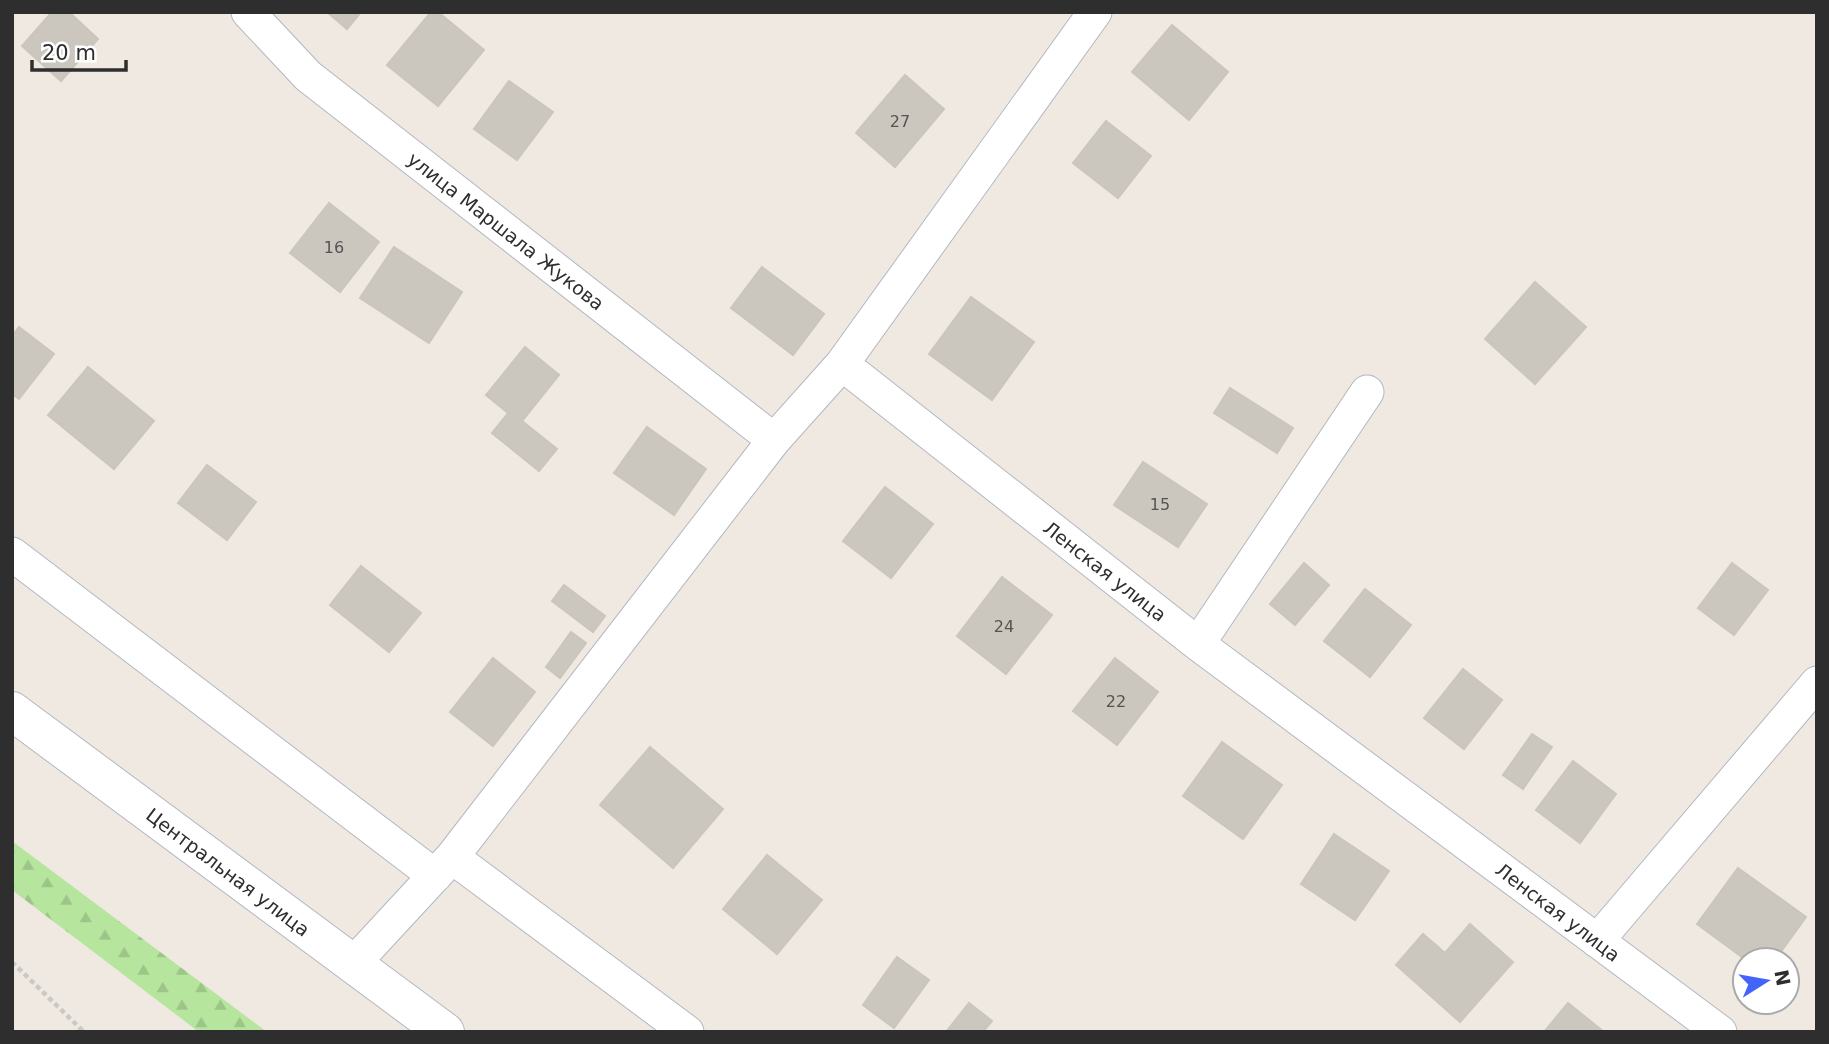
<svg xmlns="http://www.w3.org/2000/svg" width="1829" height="1044" font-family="'DejaVu Sans',sans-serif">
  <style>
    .forest { fill: url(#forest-firs) }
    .building { fill: #cbc7bf; stroke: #cbc5ba; stroke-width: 2 }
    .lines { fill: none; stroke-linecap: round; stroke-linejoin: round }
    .street-casing { stroke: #b4b7c1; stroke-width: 35 }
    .secondary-casing { stroke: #b4b7c1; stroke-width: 40 }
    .path { stroke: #c9c9c9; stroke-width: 4.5; stroke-dasharray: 5 3.5; stroke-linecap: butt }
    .street { stroke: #fff; stroke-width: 33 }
    .secondary { stroke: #fff; stroke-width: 38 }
    .labels { text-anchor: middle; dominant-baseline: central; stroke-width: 5; stroke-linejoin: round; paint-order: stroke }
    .number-label { font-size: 16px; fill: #555452 }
    .street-label { font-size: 19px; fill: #2e2e2e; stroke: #fff }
  </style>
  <defs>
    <pattern id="forest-firs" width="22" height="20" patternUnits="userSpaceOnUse" patternTransform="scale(1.75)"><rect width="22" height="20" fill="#b6e59e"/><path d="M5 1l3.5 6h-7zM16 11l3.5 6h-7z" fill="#9dc588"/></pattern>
  </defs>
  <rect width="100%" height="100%" fill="#efe9e1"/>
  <path class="forest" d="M12 841 267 1032H199L12 890Z"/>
  <path class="building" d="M52 12H69L98 39 61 81 22 46Z
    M327 12H361L347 29Z
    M431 12H438L484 50 438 106 387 65Z
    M1172 25 1228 72 1189 120 1132 72Z
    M905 75 944 109 895 167 856 133Z
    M509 81 553 112 517 160 474 129Z
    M1106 121 1151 156 1118 198 1073 163Z
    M329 203 379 242 340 292 290 253Z
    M394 247 462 292 429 343 360 298Z
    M762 267 824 314 793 355 731 308Z
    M1535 282 1586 327 1535 384 1485 339Z
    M971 297 1034 342 992 400 929 354Z
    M19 327 54 354 19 399 12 394V336Z
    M525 347 559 375 522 421 557 449 539 471 492 433 508 413 486 395Z
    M88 367 154 421 114 469 48 415Z
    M1230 388 1293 428 1277 453 1214 413Z
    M647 427 706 469 674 515 614 473Z
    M1143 462 1207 504 1178 547 1114 505Z
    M207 465 256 502 227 540 178 503Z
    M885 487 933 524 891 578 843 541Z
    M1304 563 1329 585 1295 625 1270 604Z
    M1732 563 1768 590 1734 635 1698 608Z
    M361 566 421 613 389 652 330 605Z
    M1002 577 1052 615 1006 674 957 636Z
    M564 585 605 616 593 632 552 601Z
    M1365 589 1411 625 1370 677 1324 641Z
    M571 632 586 643 560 678 546 667Z
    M493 658 535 692 493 746 450 712Z
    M1115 658 1158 692 1117 745 1073 711Z
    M1463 669 1502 700 1464 749 1424 718Z
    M1532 734 1552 747 1523 789 1503 775Z
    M1222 742 1282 785 1243 839 1183 796Z
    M650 747 723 809 673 868 600 805Z
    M1573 761 1616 794 1580 843 1536 810Z
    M1334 834 1389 871 1355 920 1301 884Z
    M767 855 822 900 777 954 723 909Z
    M1738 868 1806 917 1775 960H1746L1697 924Z
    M1470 924 1513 962 1460 1022 1396 965 1423 934 1445 953Z
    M897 957 929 980 894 1028 863 1005Z
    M969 1003 992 1021 983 1032H946Z
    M1568 1003 1604 1032H1544Z"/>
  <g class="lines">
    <g class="street-casing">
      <path id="street" d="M248 12 308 76 774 440
        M842 364 1198 644 1720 1032
        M12 554 435 876
        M1198 644 1367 392
        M452 857 687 1032
        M1597 941 1817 683
        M353 964 452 857 774 440 842 364 1095 12"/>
    </g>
    <g class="secondary-casing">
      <path id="secondary" d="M12 711 445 1032"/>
    </g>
    <path class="path" d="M12 962 84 1032"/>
    <use href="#street" class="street"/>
    <use href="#secondary" class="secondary"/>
  </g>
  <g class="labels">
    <g class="number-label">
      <text x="900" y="121">27</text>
      <text x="334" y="247">16</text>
      <text x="1160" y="504">15</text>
      <text x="1004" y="626">24</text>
      <text x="1116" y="701">22</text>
    </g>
    <g class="street-label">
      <text transform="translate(506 231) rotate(38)">улица Маршала Жукова</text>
      <text transform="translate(1105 571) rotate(38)">Ленская улица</text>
      <text transform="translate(228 872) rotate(37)">Центральная улица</text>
      <text transform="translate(1558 912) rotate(37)">Ленская улица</text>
    </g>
  </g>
  <rect width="1829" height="1044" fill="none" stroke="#2e2e2e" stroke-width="28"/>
  <g transform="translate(1766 981) rotate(79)"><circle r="33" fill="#ffffff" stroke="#ababab" stroke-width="2"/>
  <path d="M0-5L12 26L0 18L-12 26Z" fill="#4264fb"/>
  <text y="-10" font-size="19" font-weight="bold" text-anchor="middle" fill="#2e2e2e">N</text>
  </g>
  <path d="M32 60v10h94v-10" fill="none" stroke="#2e2e2e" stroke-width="3.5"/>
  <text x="42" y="60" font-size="21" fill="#2e2e2e" stroke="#ffffff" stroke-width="5" paint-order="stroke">20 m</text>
</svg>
